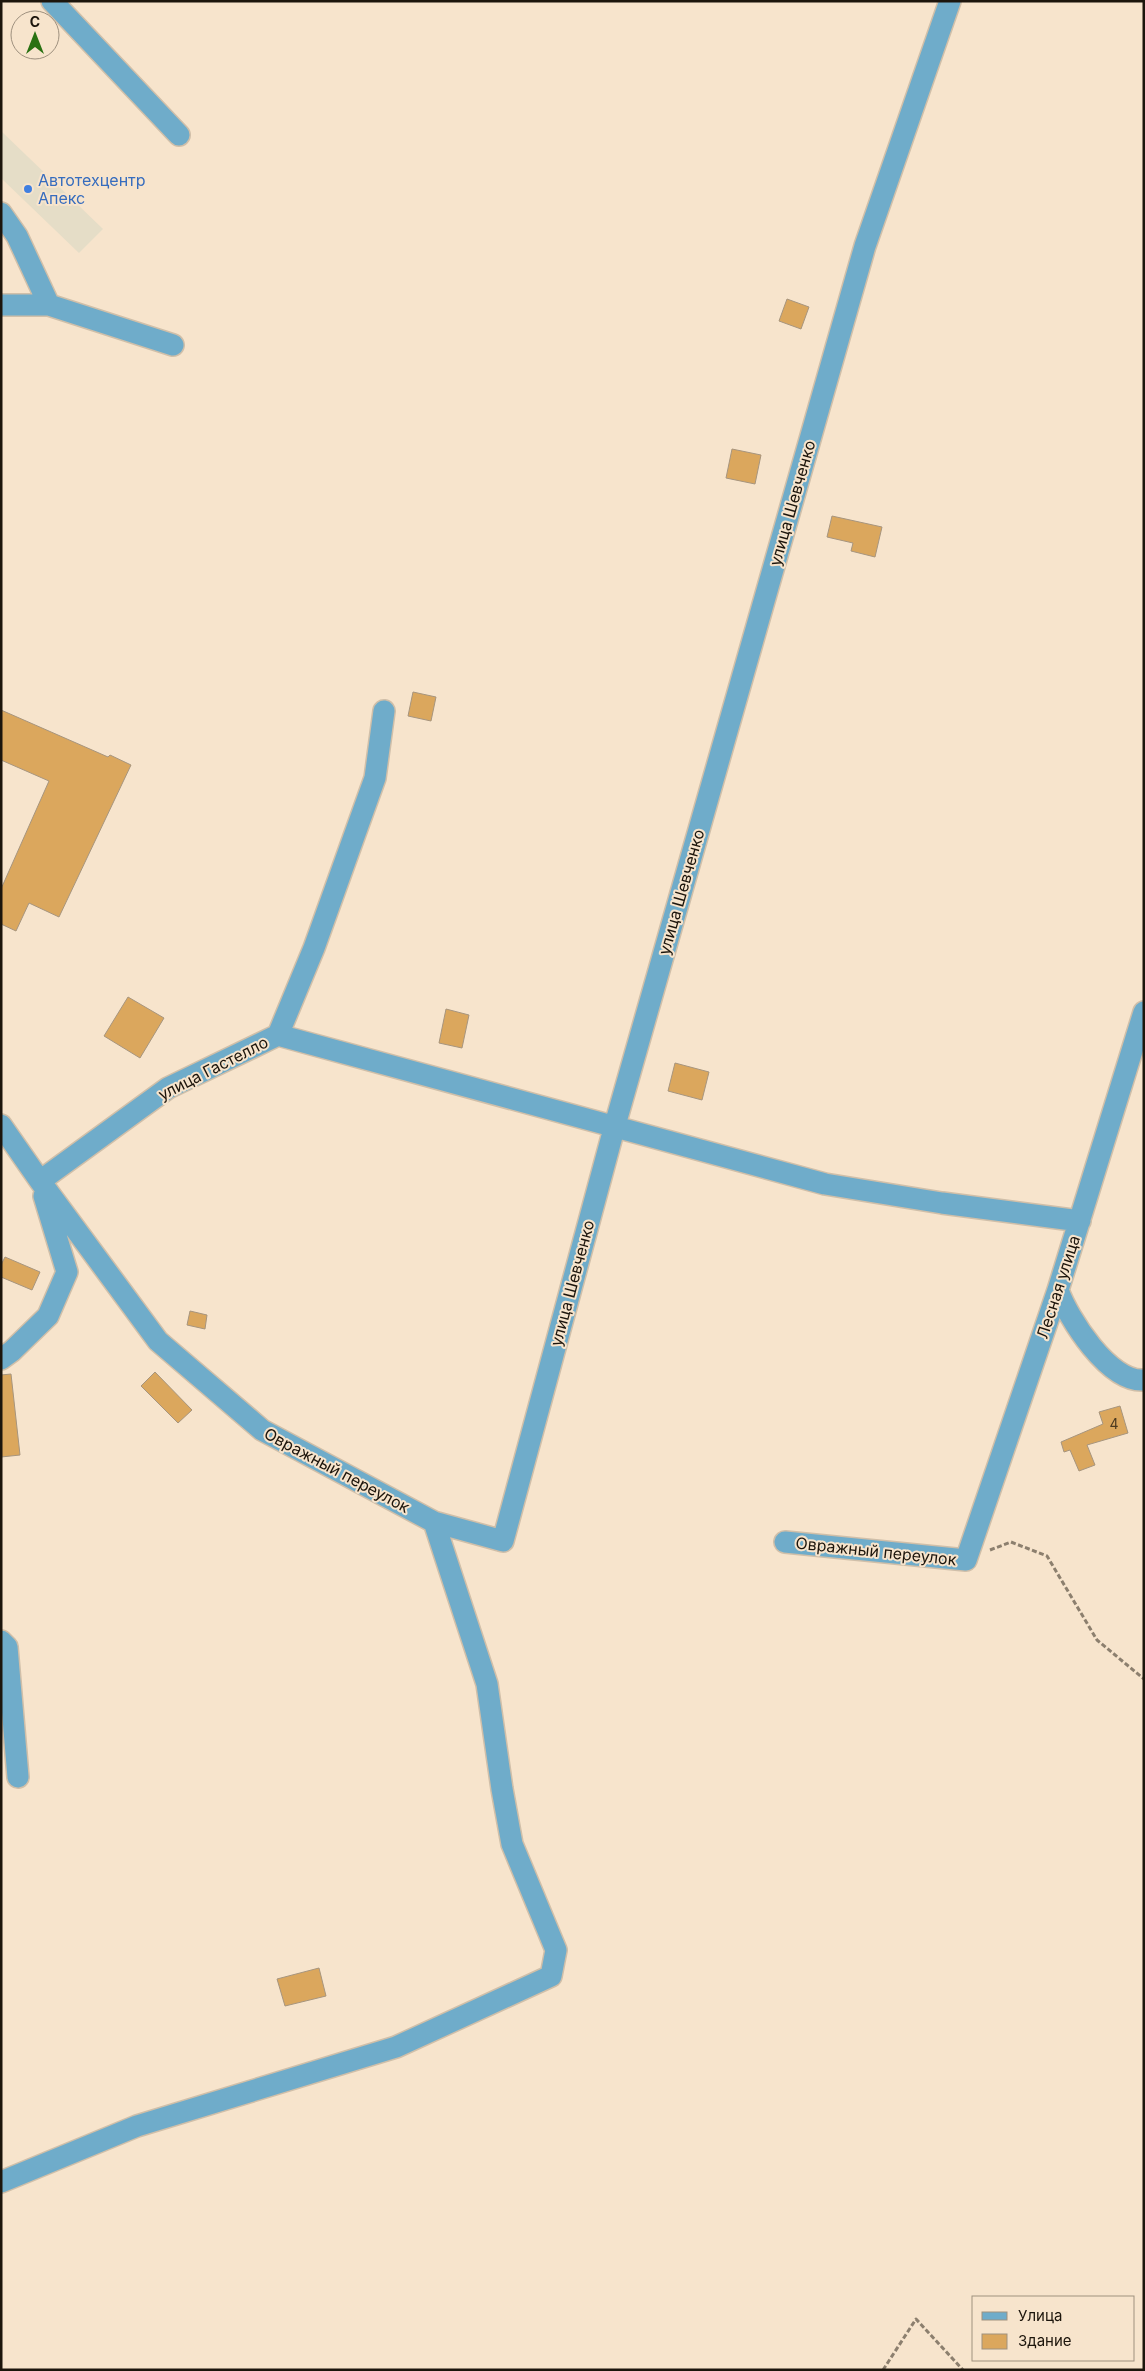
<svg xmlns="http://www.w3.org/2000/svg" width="1145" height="2371" font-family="Inter,sans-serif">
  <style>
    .industrial { fill: #e5ddc7 }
    .building { fill: #dba75d; stroke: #a7957e }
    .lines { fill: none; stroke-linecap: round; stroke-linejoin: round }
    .minor-casing { stroke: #d0bfa9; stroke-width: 24 }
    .path { stroke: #8c7f6e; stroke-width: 3; stroke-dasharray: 5 2.5; stroke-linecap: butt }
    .minor { stroke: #6facca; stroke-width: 21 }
    .shop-dot { fill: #3f7fe0; stroke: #f7e4cc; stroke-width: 2 }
    .labels { text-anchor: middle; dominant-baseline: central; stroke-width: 4; stroke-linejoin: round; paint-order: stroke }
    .number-label { font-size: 14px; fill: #4c3a20 }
    .shop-label { font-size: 16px; fill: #366cbe; stroke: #f7e4cc; text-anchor: start }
    .street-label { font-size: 16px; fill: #1c150c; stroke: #f7e4cc }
  </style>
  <rect width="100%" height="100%" fill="#f7e4cc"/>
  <path class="industrial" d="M1 131 103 229 79 253 1 178Z"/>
  <path class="building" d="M787 299 809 307 801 329 779 321Z
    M732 449 761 455 755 484 726 478Z
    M832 516 882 527 875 557 851 551 853 543 827 537Z
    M413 692 436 697 431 721 408 716Z
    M1 710 108 757 110 755 131 765 59 917 29 903 16 931 1 924V889L49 781 1 760Z
    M128 997 164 1018 140 1058 104 1036Z
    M446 1009 469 1015 462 1048 439 1043Z
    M675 1063 709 1072 702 1100 668 1091Z
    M5 1257 40 1272 32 1290 1 1277V1265Z
    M190 1311 207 1315 205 1329 187 1325Z
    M155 1372 192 1410 178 1423 141 1386Z
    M11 1374 20 1455 1 1457V1375Z
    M1120 1406 1128 1433 1087 1445 1095 1465 1079 1471 1070 1450 1064 1452 1061 1442 1103 1424 1099 1412Z
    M319 1968 326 1996 285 2006 277 1979Z"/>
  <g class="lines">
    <g class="minor-casing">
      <path id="minor" d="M52 1 179 135
        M1 213 17 236 49 305
        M1 305H49L173 345
        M278 1035 825 1184 942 1203 1080 1221
        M1 1125 40 1181 158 1341 262 1430 434 1522 503 1541 615 1125 865 246 950 1
        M40 1181 168 1088 278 1035 314 948 375 778 384 711
        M1058 1290C1068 1318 1109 1383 1144 1380
        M1 1359 12 1351 48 1316 67 1272 44 1196
        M785 1542 966 1560 1058 1290 1144 1012
        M1 1641 7 1647 18 1777
        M1 2182 137 2126 396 2047 551 1976 556 1950 512 1844 502 1789 487 1684 434 1522"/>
    </g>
    <path class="path" d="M990 1550 1011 1542 1047 1556 1097 1640 1144 1679
      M883 2370 916 2319 963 2370"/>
    <use href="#minor" class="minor"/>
  </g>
  <circle class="shop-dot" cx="28" cy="189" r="5"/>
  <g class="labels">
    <g class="number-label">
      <text x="1114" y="1423">4</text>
    </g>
    <g class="shop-label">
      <text x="38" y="180">Автотехцентр<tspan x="38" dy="18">Апекс</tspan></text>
    </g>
    <g class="street-label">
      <text transform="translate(792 503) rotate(-74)">улица Шевченко</text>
      <text transform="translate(681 892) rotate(-74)">улица Шевченко</text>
      <text transform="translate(213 1068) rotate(-27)">улица Гастелло</text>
      <text transform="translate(572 1283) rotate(-75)">улица Шевченко</text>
      <text transform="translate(1058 1287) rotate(-72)">Лесная улица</text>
      <text transform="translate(337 1470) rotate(28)">Овражный переулок</text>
      <text transform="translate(876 1551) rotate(6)">Овражный переулок</text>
    </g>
  </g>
  <rect width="1145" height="2371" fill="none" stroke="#1c150c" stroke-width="5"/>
  <rect x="972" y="2296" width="162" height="65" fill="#f7e4cc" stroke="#9f917f"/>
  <rect x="982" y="2312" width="25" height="8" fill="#6facca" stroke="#9f917f"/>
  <text x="1018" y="2321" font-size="15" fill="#1c150c">Улица</text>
  <rect x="982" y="2334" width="25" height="15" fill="#dba75d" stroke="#9f917f"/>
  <text x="1018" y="2346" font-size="15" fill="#1c150c">Здание</text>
  <g transform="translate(35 35)"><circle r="24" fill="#f7e4cc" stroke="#9f917f"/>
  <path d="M0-4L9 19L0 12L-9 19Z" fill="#297112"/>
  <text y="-8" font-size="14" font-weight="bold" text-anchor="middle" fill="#1c150c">С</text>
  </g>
</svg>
